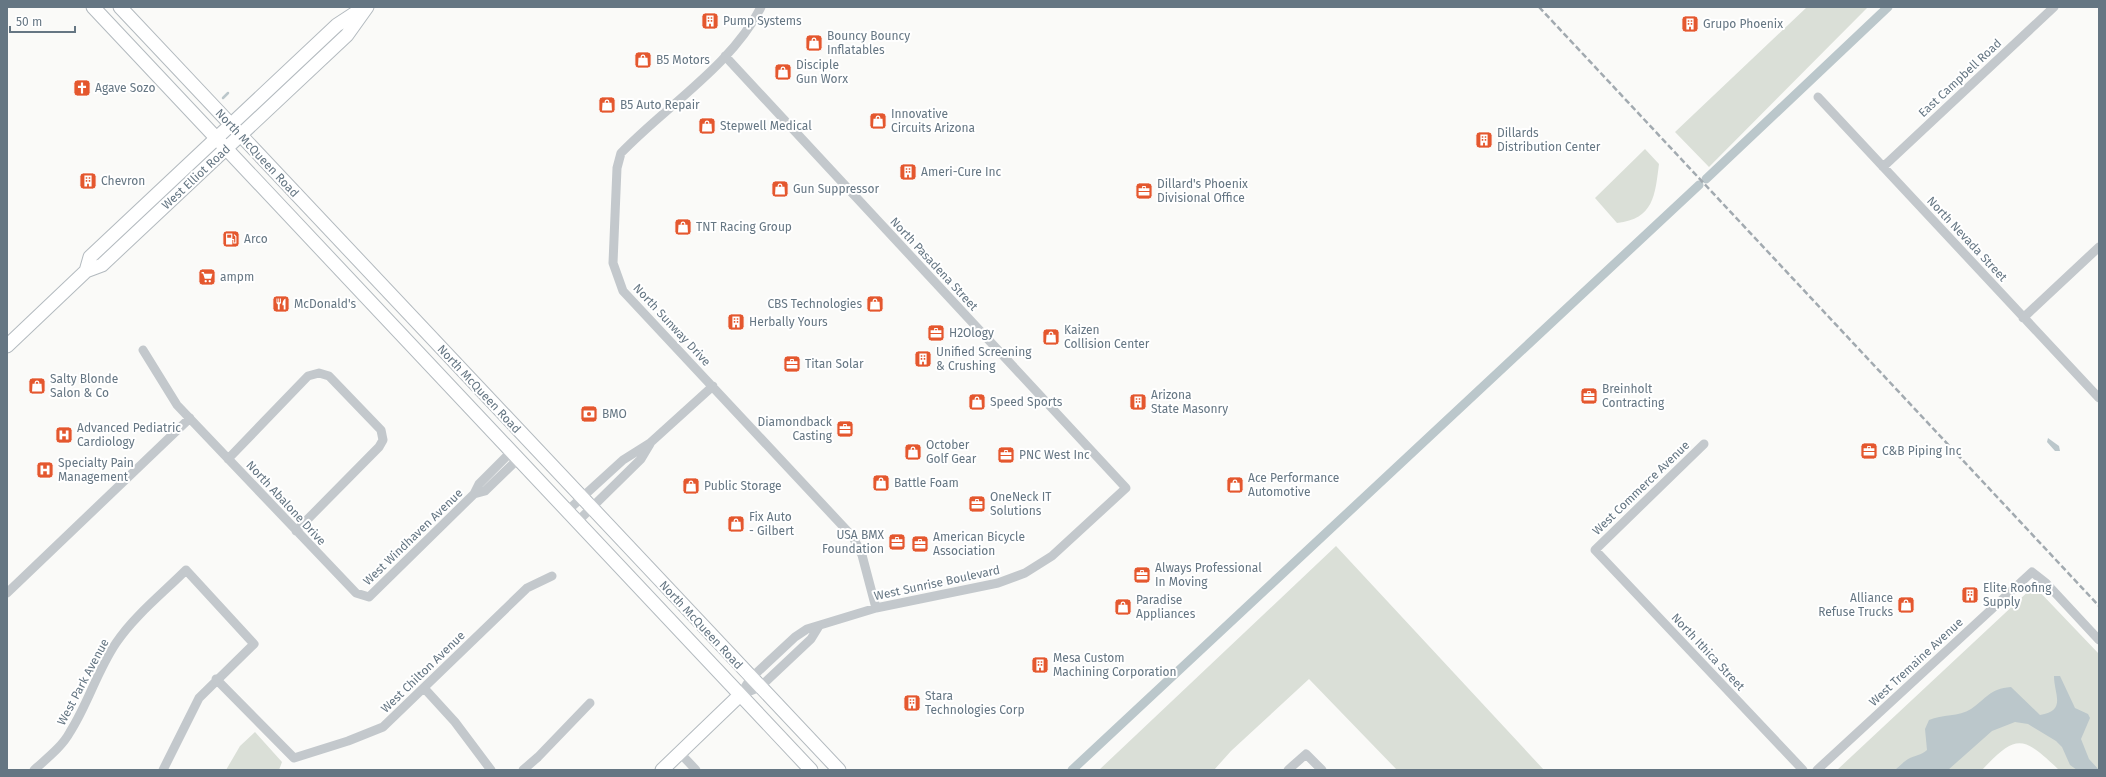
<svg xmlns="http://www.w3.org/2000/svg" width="2106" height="777" font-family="'Fira Sans',sans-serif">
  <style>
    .green { fill: #dadfd7 }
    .water { fill: #bbc7cb }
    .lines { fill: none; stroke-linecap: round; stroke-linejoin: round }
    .stream { stroke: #bbc7cb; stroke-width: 2.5 }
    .canal { stroke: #bbc7cb; stroke-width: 9 }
    .secondary-casing { stroke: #b3babf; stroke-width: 15 }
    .street { stroke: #c3c8cc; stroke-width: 9 }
    .secondary { stroke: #fff; stroke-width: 13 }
    .rail { stroke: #a2aab0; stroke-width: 2.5; stroke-dasharray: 6 3; stroke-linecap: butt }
    .labels { text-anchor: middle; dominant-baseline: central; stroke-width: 4; stroke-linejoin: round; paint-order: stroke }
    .poi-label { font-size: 12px; fill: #657683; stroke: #fff; text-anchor: start }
    .street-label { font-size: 12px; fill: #657683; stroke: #fff }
  </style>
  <rect width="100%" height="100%" fill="#fafaf8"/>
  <path class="green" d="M1807 7H1868L1709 167 1675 132Z
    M1645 149 1659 164C1655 195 1654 219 1617 223L1595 198Z
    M1336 546 1544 770H1397L1309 679 1231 751 1214 770H1099Z
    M2034 586 2099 654V770H2059C2023 736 2017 733 1982 770H1837Z
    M255 732 282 762 279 770H226L240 746Z"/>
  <path class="water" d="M2048 438 2059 446 2060 451H2055L2047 442Z
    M2054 676H2060L2075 708 2088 714 2090 718 2081 739 2089 759 2099 770H2077L2070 765 2062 747 2056 741 2028 724 2015 722 1992 731 1948 770H1895C1900 766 1904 761 1910 758 1917 755 1921 755 1927 750L1925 729 1929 720C1942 714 1959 717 1971 709 1987 698 1989 689 2011 687L2040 715C2067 711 2054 694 2054 676Z"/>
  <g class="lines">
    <path class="stream" d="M223 98 228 93"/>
    <path class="canal" d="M1706 179 1888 7
      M1072 770 1699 185"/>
    <g class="secondary-casing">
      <path id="secondary" d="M93 7 811 770
        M120 7 839 770
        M86 271 90 257 337 25 363 8
        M7 346 86 271 102 265 347 35 367 7
        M662 770 740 695"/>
    </g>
    <path class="street" d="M761 7C733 64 665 107 621 153L617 168 613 263 623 291 853 537 862 555 876 608
      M725 56 1126 488 1052 556 1025 573 998 583 876 608 807 629 795 637 751 678 740 695
      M1818 97 2099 398
      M1883 167 2054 7
      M2023 318 2099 247
      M143 350 177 405 356 593 369 597 474 494 479 484 511 452
      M1704 444 1595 550 1803 770
      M228 459 308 376 319 373 329 376 381 430 383 440 379 447 296 531
      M474 494 485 491 518 459
      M567 511 623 460 650 443 713 386
      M577 522 641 459 650 444
      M7 593 190 418
      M216 679 294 758 348 741 383 727 527 588 552 576
      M424 688 455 722 491 770
      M740 695 760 687 811 639 819 626
      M680 753 696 770
      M34 770C46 759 62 747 70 732 88 704 97 671 116 643 134 616 163 593 186 570L254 644 199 698 163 770
      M523 770 538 757 590 703
      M1288 770 1306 754 1322 770
      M1817 770 2032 572 2046 583 2099 640"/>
    <use href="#secondary" class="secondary"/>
    <path class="rail" d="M1539 7 2099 606"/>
  </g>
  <defs>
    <g id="building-square" transform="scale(0.9)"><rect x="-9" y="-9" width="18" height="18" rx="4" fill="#e4572e" stroke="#fff"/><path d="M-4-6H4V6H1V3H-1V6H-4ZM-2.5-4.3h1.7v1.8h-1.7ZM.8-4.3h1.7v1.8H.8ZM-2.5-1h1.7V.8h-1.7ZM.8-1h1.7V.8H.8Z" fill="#fff"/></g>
    <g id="shop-square" transform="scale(0.9)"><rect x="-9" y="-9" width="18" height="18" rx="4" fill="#e4572e" stroke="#fff"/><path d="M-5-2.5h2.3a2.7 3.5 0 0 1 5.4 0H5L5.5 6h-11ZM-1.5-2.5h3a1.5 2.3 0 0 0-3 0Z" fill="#fff"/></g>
    <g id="church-square" transform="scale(0.9)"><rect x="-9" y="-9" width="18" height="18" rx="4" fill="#e4572e" stroke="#fff"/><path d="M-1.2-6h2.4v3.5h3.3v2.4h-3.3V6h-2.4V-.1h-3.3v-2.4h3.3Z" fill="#fff"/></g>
    <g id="office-square" transform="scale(0.9)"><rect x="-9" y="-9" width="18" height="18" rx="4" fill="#e4572e" stroke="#fff"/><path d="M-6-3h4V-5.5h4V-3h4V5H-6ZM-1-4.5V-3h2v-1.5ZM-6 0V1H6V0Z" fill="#fff"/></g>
    <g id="fuel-square" transform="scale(0.9)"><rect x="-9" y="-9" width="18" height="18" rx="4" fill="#e4572e" stroke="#fff"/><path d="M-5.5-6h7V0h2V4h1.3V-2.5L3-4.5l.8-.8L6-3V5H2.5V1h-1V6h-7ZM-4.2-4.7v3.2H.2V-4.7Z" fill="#fff"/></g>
    <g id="supermarket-square" transform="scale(0.9)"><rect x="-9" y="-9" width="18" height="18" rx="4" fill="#e4572e" stroke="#fff"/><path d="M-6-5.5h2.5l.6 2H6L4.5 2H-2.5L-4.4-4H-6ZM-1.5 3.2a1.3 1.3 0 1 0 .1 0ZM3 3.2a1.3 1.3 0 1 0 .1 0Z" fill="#fff"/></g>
    <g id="restaurant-square" transform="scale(0.9)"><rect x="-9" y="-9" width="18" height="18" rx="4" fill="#e4572e" stroke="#fff"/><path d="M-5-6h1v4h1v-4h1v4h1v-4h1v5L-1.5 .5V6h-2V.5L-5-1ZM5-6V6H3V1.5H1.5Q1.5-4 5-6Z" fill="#fff"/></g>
    <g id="bank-square" transform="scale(0.9)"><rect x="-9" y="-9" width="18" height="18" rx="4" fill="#e4572e" stroke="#fff"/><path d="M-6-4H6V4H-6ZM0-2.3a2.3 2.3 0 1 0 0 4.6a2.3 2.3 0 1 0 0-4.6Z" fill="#fff"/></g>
    <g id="hospital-square" transform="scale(0.9)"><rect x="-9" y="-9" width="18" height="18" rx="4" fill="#e4572e" stroke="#fff"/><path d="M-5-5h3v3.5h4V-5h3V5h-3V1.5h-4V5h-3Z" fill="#fff"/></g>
  </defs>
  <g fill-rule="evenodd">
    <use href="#building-square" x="710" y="21"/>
    <use href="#building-square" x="1690" y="24"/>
    <use href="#shop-square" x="814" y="43"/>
    <use href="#shop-square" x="643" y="60"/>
    <use href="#shop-square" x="783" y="72"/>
    <use href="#church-square" x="82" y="88"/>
    <use href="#shop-square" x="607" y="105"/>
    <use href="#shop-square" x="878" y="121"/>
    <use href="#shop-square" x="707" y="126"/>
    <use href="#building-square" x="1484" y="140"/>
    <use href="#building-square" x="908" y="172"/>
    <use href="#building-square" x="88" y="181"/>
    <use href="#shop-square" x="780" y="189"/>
    <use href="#office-square" x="1144" y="191"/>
    <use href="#shop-square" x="683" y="227"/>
    <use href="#fuel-square" x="231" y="239"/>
    <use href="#supermarket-square" x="207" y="277"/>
    <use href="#restaurant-square" x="281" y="304"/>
    <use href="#shop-square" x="875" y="304"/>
    <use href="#building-square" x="736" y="322"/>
    <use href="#office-square" x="936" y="333"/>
    <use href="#shop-square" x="1051" y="337"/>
    <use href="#building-square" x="923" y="359"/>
    <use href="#office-square" x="792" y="364"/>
    <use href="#shop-square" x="37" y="386"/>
    <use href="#office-square" x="1589" y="396"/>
    <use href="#shop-square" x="977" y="402"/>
    <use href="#building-square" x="1138" y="402"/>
    <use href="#bank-square" x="589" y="414"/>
    <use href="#office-square" x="845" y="429"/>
    <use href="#hospital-square" x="64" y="435"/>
    <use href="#office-square" x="1869" y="451"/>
    <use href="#shop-square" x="913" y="452"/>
    <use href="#office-square" x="1006" y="455"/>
    <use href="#hospital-square" x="45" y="470"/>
    <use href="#shop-square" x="881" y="483"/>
    <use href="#shop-square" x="1235" y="485"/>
    <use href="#shop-square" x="691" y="486"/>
    <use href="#office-square" x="977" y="504"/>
    <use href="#shop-square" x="736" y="524"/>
    <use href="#office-square" x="897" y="542"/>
    <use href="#office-square" x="920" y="544"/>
    <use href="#office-square" x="1142" y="575"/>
    <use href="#building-square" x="1970" y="595"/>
    <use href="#shop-square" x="1906" y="605"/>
    <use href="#shop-square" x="1123" y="607"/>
    <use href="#building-square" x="1040" y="665"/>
    <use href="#building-square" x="912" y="703"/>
  </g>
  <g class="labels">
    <g class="poi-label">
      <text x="723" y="21">Pump Systems</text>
      <text x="1703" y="24">Grupo Phoenix</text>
      <text x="827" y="36">Bouncy Bouncy<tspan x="827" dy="14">Inflatables</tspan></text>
      <text x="656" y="60">B5 Motors</text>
      <text x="796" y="65">Disciple<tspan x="796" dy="14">Gun Worx</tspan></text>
      <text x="95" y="88">Agave Sozo</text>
      <text x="620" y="105">B5 Auto Repair</text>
      <text x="891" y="114">Innovative<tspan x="891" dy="14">Circuits Arizona</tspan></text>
      <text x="720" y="126">Stepwell Medical</text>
      <text x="1497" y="133">Dillards<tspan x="1497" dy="14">Distribution Center</tspan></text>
      <text x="921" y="172">Ameri-Cure Inc</text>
      <text x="101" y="181">Chevron</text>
      <text x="1157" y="184">Dillard's Phoenix<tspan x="1157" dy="14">Divisional Office</tspan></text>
      <text x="793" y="189">Gun Suppressor</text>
      <text x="696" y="227">TNT Racing Group</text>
      <text x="244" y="239">Arco</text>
      <text x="220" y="277">ampm</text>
      <text x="294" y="304">McDonald's</text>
      <text x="862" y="304" text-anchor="end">CBS Technologies</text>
      <text x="749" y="322">Herbally Yours</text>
      <text x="1064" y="330">Kaizen<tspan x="1064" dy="14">Collision Center</tspan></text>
      <text x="949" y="333">H2Ology</text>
      <text x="936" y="352">Unified Screening<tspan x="936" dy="14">&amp; Crushing</tspan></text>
      <text x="805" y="364">Titan Solar</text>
      <text x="50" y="379">Salty Blonde<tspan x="50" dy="14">Salon &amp; Co</tspan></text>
      <text x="1602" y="389">Breinholt<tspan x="1602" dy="14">Contracting</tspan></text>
      <text x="1151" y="395">Arizona<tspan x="1151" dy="14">State Masonry</tspan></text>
      <text x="990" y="402">Speed Sports</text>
      <text x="602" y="414">BMO</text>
      <text x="832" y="422" text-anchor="end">Diamondback<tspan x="832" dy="14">Casting</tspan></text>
      <text x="77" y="428">Advanced Pediatric<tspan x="77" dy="14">Cardiology</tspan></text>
      <text x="926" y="445">October<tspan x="926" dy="14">Golf Gear</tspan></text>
      <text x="1882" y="451">C&amp;B Piping Inc</text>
      <text x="1019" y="455">PNC West Inc</text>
      <text x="58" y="463">Specialty Pain<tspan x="58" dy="14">Management</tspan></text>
      <text x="1248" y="478">Ace Performance<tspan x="1248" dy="14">Automotive</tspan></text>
      <text x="894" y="483">Battle Foam</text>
      <text x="704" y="486">Public Storage</text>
      <text x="990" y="497">OneNeck IT<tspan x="990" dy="14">Solutions</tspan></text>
      <text x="749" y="517">Fix Auto<tspan x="749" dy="14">- Gilbert</tspan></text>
      <text x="884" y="535" text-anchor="end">USA BMX<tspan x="884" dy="14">Foundation</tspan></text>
      <text x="933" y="537">American Bicycle<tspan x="933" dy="14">Association</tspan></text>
      <text x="1155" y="568">Always Professional<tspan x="1155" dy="14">In Moving</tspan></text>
      <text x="1983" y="588">Elite Roofing<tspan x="1983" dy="14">Supply</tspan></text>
      <text x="1893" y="598" text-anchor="end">Alliance<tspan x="1893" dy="14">Refuse Trucks</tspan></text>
      <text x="1136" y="600">Paradise<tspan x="1136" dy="14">Appliances</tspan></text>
      <text x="1053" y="658">Mesa Custom<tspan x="1053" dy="14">Machining Corporation</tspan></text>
      <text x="925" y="696">Stara<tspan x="925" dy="14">Technologies Corp</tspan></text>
    </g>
    <g class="street-label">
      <text transform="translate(1960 78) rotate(-43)">East Campbell Road</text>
      <text transform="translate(257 153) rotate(47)">North McQueen Road</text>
      <text transform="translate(196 177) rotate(-43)">West Elliot Road</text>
      <text transform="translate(1967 239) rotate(47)">North Nevada Street</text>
      <text transform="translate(934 264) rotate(47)">North Pasadena Street</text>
      <text transform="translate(672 325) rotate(47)">North Sunway Drive</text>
      <text transform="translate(479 389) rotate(47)">North McQueen Road</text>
      <text transform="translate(1641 488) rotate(-44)">West Commerce Avenue</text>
      <text transform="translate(286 503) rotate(47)">North Abalone Drive</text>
      <text transform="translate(413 537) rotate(-44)">West Windhaven Avenue</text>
      <text transform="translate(937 583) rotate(-12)">West Sunrise Boulevard</text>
      <text transform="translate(701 625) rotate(47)">North McQueen Road</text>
      <text transform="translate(1708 652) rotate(47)">North Ithica Street</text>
      <text transform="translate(1916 662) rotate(-43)">West Tremaine Avenue</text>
      <text transform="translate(423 672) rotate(-44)">West Chilton Avenue</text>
      <text transform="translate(83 682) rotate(-62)">West Park Avenue</text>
    </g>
  </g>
  <rect width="2106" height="777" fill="none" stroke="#657683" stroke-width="16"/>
  <path d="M10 26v6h65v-6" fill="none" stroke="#657683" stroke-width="2"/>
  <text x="16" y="26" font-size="12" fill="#657683" stroke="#ffffff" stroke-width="3" paint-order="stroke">50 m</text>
</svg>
